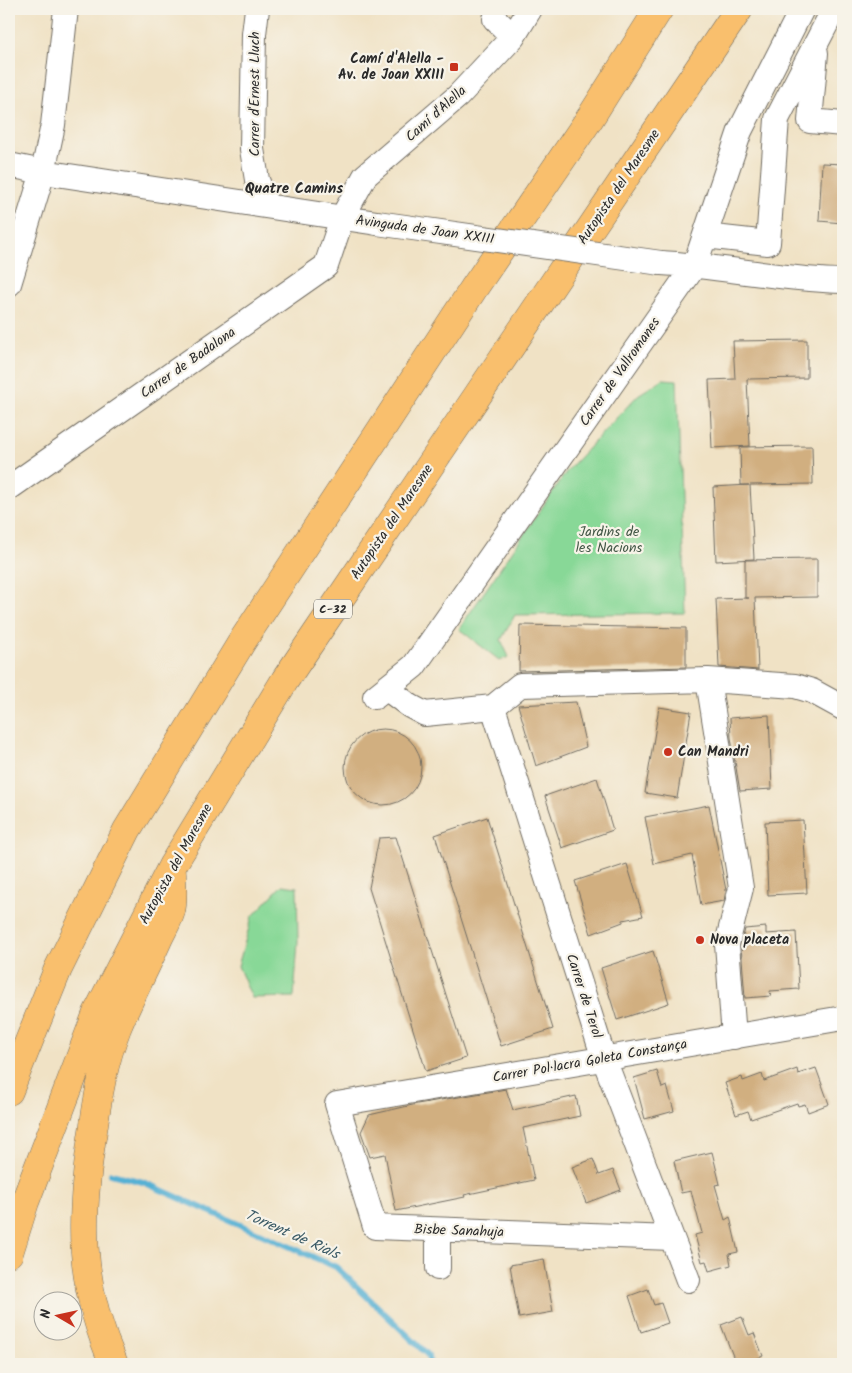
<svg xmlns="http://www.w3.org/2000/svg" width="852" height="1373" font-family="Kalam,sans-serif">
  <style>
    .green { fill: #88d897; stroke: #5a8261 }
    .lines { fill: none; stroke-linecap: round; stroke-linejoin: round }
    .stream { stroke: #57b1d4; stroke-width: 6 }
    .building { fill: #d1af80 }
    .minor-casing { stroke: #706b61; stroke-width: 26 }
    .highway-casing { stroke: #706b61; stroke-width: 29 }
    .minor { stroke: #fff; stroke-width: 24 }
    .highway { stroke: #f9bf6d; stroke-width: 28 }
    .minor-bridge-casing { stroke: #706b61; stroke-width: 26; stroke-linecap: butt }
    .minor-bridge { stroke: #fff; stroke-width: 24 }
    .poi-dot { fill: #c8321e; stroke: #f7f3e8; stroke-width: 2 }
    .labels { text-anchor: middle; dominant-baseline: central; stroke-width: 4.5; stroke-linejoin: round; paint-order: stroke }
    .shield { fill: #f7f3e8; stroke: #686764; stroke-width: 1 }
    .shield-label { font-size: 12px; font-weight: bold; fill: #2b2b2b }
    .poi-label { font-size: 14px; font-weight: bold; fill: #2b2b2b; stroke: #f7f3e8; text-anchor: start }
    .street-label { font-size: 14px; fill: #2b2b2b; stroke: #f7f3e8 }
    .park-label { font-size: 14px; fill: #425646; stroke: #f7f3e8 }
    .neighbourhood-label { font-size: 15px; font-weight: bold; fill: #2b2b2b; stroke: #f7f3e8 }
    .water-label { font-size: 15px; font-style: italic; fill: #3a5a66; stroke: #f7f3e8 }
  </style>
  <rect width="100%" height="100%" fill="#f7f3e8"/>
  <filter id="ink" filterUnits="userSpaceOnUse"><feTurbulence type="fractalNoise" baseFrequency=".02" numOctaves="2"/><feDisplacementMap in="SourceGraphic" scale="10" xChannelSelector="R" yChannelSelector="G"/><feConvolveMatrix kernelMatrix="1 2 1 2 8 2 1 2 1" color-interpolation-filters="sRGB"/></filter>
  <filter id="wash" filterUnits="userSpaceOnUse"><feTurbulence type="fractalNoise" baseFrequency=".0096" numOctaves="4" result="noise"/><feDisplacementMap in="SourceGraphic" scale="20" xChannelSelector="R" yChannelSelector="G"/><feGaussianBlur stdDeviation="1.12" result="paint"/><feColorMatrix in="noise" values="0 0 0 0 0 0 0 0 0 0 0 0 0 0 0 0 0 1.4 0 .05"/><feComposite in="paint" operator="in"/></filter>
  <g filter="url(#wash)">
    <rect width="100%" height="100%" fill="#f0e2c5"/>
    <path class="green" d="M663 379 677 380 685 613 515 615 501 640 509 657 499 660 459 629 567 471 638 395Z
      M282 885 297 887 298 942 294 997 252 998 238 966 252 917Z"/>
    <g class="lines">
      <path class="stream" d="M111 1174 143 1182 336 1267 428 1355 430 1364"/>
    </g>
    <g id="blocks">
      <path class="building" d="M822 163 843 164V223L819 221Z
        M807 340V378L747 379 750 446 712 448 709 380 735 379 733 341Z
        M812 446 813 484 750 485 754 559 716 561 713 487 749 485H741L740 447Z
        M817 559V597L755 598 758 670 719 667 716 599 749 598H745V560Z
        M520 625 686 628V667L519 671Z
        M576 702 586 747 536 766 518 705Z
        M659 707 691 712 677 798 645 793Z
        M769 715 772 789 740 791 731 738 730 718Z
        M345 767a38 38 0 1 1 76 0a38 38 0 1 1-76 0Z
        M597 778 613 830 562 848 545 796Z
        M709 805 726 890 724 901 701 905 692 855 654 864 645 817Z
        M487 817 553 1029 501 1046 435 835Z
        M803 820 807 893 768 895 765 822Z
        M396 837 466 1058 426 1071 369 888 379 838Z
        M627 864 643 916 623 920V922L591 934 575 881Z
        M766 927V934L796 932 799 989 770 991 771 996 745 998 741 945 745 929Z
        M653 951 669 1003 617 1020 601 968Z
        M816 1068 829 1104 808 1112 805 1104 798 1106 797 1103 751 1119 748 1111 736 1115 725 1083 742 1077 743 1081 762 1074 764 1081 797 1069 798 1074Z
        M657 1071 662 1088 667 1086 674 1111 645 1119 634 1078Z
        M506 1089 513 1110 576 1096 580 1116 523 1128 534 1180 464 1195 465 1197 396 1211 385 1154 370 1157 361 1132 369 1115 417 1104Z
        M712 1152 720 1184 715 1185 725 1220 730 1217 738 1252 729 1254 731 1265 709 1271 706 1261 702 1262 695 1235 702 1233 691 1191 681 1193 674 1161Z
        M593 1159 599 1175 613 1170 621 1190 586 1203 572 1167Z
        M544 1259 553 1312 519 1318 510 1265Z
        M648 1289 654 1305 661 1303 668 1323 641 1332 629 1296Z
        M742 1317 749 1335 754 1333 763 1356 744 1364H736L721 1325Z"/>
    </g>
  </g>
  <g filter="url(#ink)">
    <use href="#blocks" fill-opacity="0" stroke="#706b61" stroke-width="1"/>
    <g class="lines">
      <g class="minor-casing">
        <path id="minor" d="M257 9 254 34 252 149 257 180 267 206
          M495 19 513 37
          M816 53 810 121 843 124
          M9 165 43 172 377 223
          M705 236 768 243 777 119 834 9
          M661 263C722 266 782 280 843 281
          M9 284 43 172 53 125 66 9
          M9 488 326 266 342 218 365 176 458 96 513 37 530 9
          M708 680 741 888 727 944 734 1037
          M386 688 410 706 425 714 493 707 520 685 708 680 795 686 812 691 843 708
          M375 697 414 666 695 265 740 131 802 9
          M493 707 604 1059 688 1280
          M672 1238 375 1227 337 1104 843 1018
          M438 1268V1230"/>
      </g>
      <g class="highway-casing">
        <path id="highway" d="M9 1091 58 969 127 830 243 640 474 288 590 118 659 9
          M9 1253 25 1202 97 1013 172 866 285 680 739 9
          M114 1364C78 1283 79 1217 93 1131 98 1096 104 1061 117 1028 129 999 144 971 157 942 161 932 168 922 171 911 174 900 172 885 172 873"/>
      </g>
      <use href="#minor" class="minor"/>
      <use href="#highway" class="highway"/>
      <g class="minor-bridge-casing">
        <path id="minor-bridge" d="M377 223 661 263"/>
      </g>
      <use href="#minor-bridge" class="minor-bridge"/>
    </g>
  </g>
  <g class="poi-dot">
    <rect x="449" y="62" width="10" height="10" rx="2.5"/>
    <circle cx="668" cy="752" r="5"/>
    <circle cx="700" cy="940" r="5"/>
  </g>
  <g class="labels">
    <rect class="shield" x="314" y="599.5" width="38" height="19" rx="4"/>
    <g class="shield-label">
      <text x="333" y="609">C-32</text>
    </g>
    <g class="poi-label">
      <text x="444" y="59" text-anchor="end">Camí d'Alella -<tspan x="444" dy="16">Av. de Joan XXIII</tspan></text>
      <text x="678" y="752">Can Mandri</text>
      <text x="710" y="940">Nova placeta</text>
    </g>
    <g class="street-label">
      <text transform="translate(255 94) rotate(-90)">Carrer d'Ernest Lluch</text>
      <text transform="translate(436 114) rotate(-42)">Camí d'Alella</text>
      <text transform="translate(619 187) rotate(-56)">Autopista del Maresme</text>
      <text transform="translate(425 230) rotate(8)">Avinguda de Joan XXIII</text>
      <text transform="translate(188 363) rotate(-35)">Carrer de Badalona</text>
      <text transform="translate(620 372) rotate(-55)">Carrer de Vallromanes</text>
      <text transform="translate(392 522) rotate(-56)">Autopista del Maresme</text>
      <text transform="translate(176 864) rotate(-61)">Autopista del Maresme</text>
      <text transform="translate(584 996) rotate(72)">Carrer de Terol</text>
      <text transform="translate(590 1061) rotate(-10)">Carrer Pol·lacra Goleta Constança</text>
      <text transform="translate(459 1231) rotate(2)">Bisbe Sanahuja</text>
    </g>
    <g class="park-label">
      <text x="609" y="532">Jardins de<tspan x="609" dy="16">les Nacions</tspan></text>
    </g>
    <g class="neighbourhood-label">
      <text x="294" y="189">Quatre Camins</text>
    </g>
    <g class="water-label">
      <text transform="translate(292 1235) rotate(24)">Torrent de Rials</text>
    </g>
  </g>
  <rect width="852" height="1373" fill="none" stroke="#f7f3e8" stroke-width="30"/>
  <g transform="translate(58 1316) rotate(279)"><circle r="24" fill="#f7f3e8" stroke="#a5a39c"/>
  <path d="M0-4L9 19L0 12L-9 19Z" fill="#c8321e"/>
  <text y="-8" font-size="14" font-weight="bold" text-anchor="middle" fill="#2b2b2b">N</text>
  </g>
</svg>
